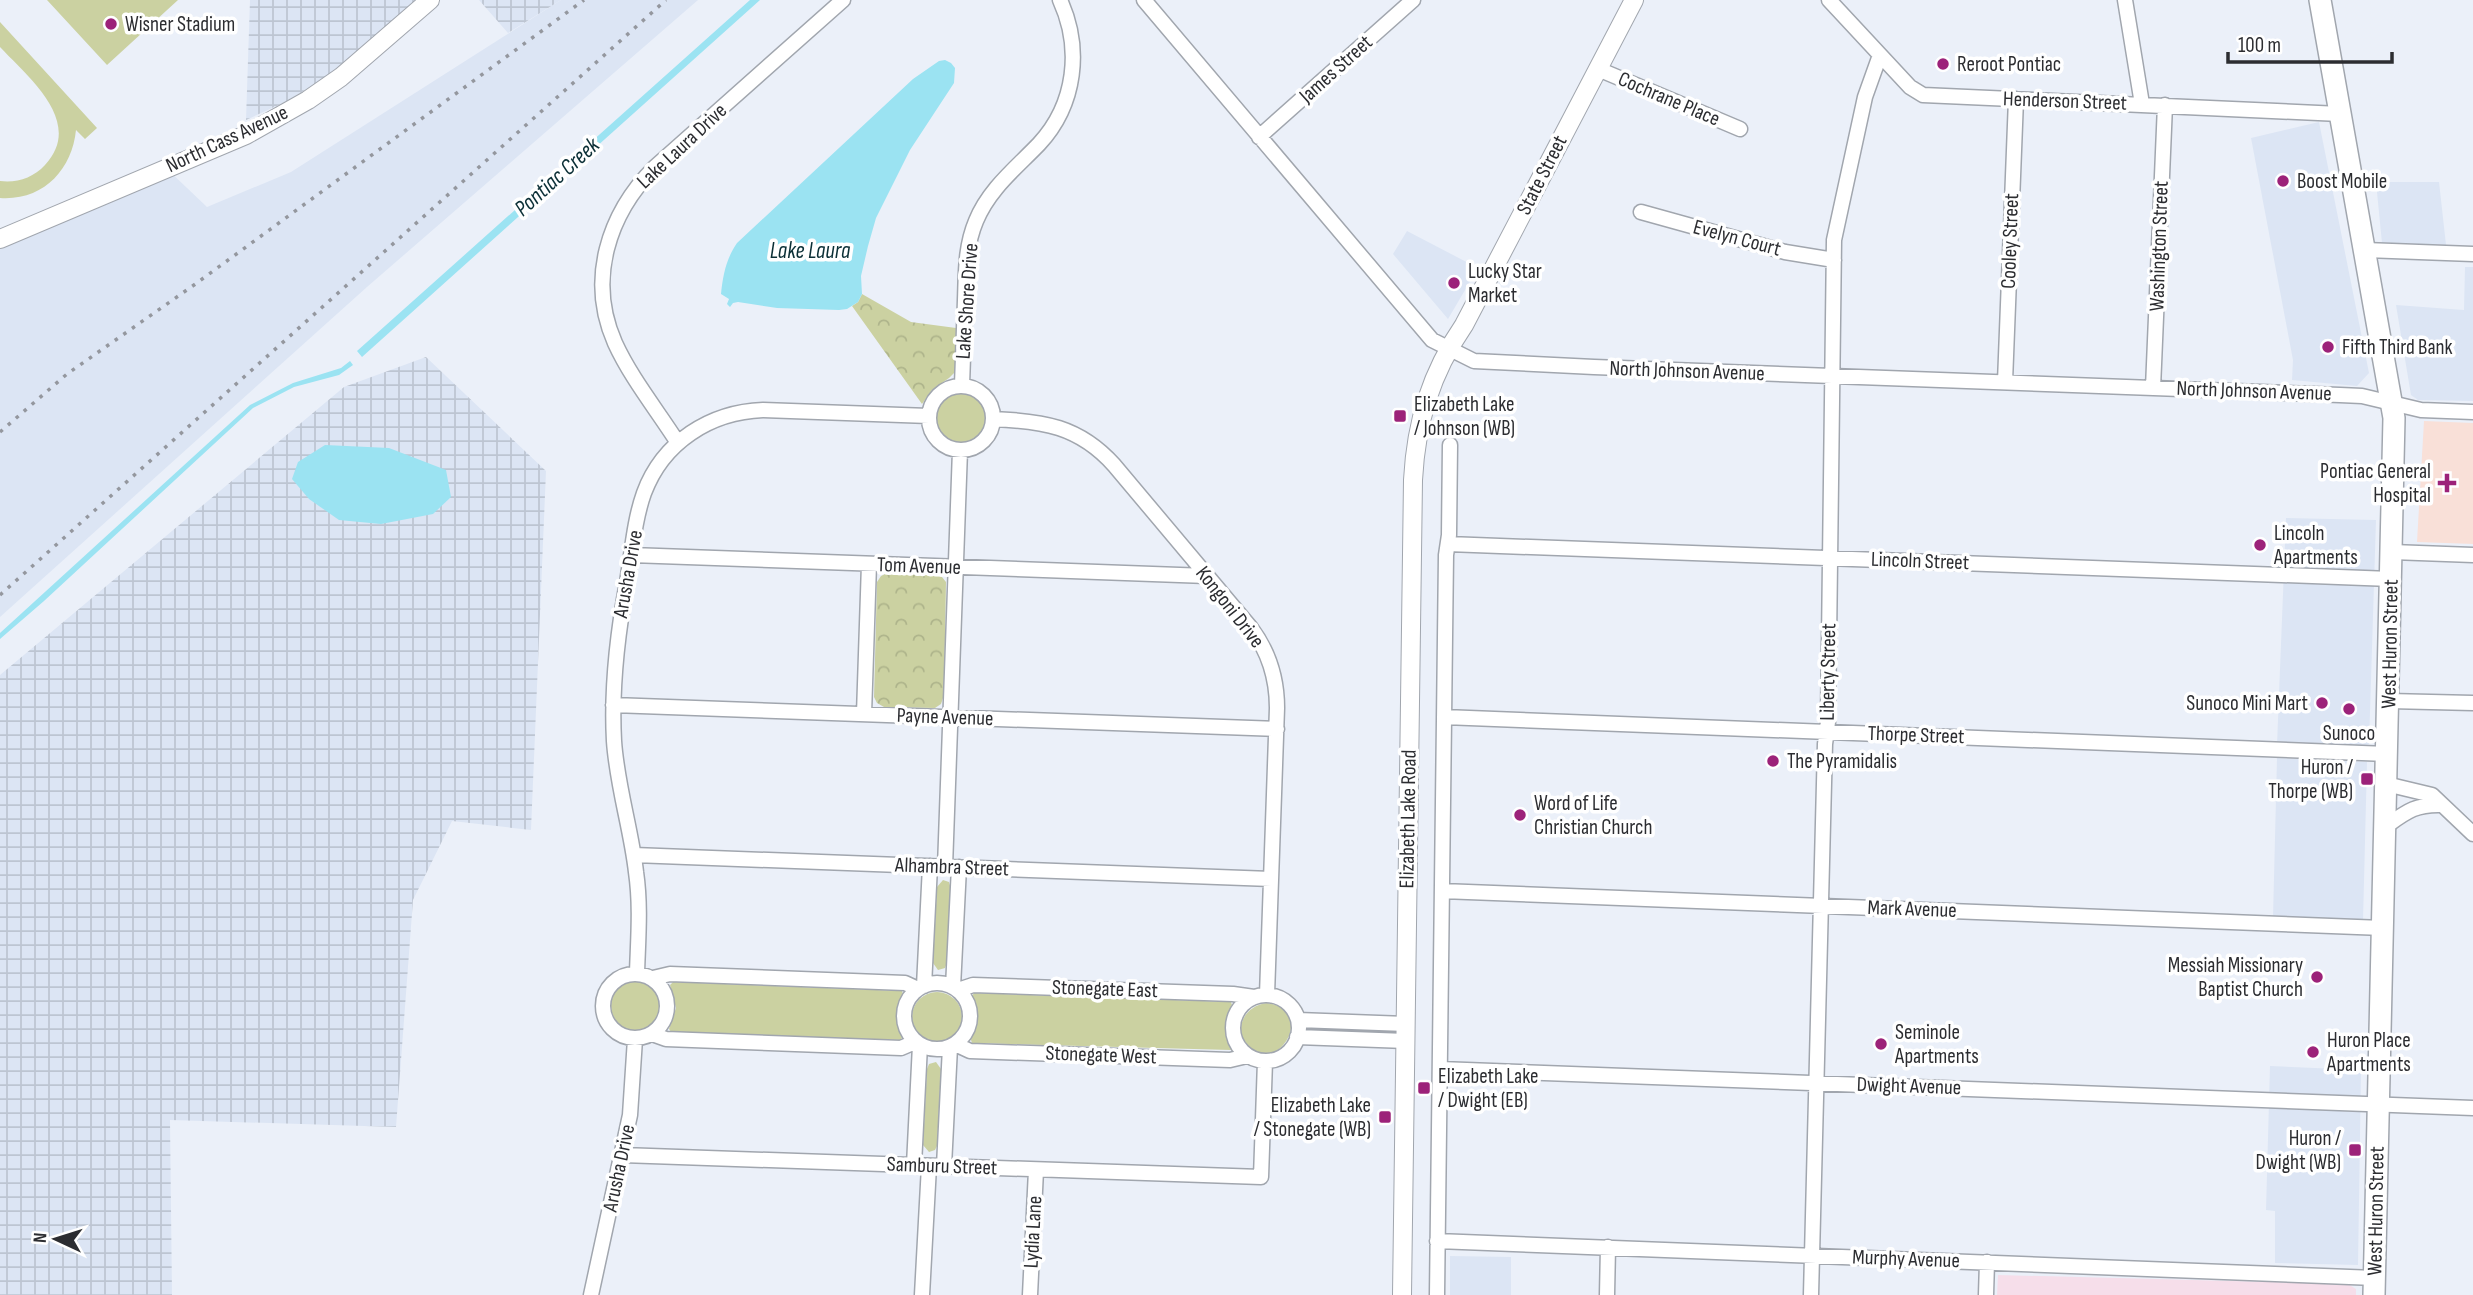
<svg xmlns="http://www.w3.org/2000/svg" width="2473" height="1295" font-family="'Sofia Sans Condensed',sans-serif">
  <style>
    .built { fill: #dce5f4 }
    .industrial { fill: url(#industrial-grid) }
    .education { fill: #f6deea }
    .medical { fill: #f9e0d8 }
    .grass { fill: #cbd1a1 }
    .forest { fill: url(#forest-crowns) }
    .water { fill: #9be3f2 }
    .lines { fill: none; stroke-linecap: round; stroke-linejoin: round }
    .minor-casing { stroke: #a1a6ae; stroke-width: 17 }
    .major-casing { stroke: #a1a6ae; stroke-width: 20 }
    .highway-casing { stroke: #a1a6ae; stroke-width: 24 }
    .minor { stroke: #fff; stroke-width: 14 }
    .major { stroke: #fff; stroke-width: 18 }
    .highway { stroke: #fff; stroke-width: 21 }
    .rail { stroke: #94979e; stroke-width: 3.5; stroke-dasharray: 3.5 7; stroke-linecap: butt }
    .poi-dot { fill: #9c2279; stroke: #fff; stroke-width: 2.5 }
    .labels { text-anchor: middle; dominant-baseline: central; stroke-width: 7; stroke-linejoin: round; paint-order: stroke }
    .poi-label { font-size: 21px; fill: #2c2d31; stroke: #fff; text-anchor: start }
    .street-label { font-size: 21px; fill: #2c2d31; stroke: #fff }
    .water-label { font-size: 23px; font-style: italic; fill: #0b2f36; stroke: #fff }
  </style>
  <defs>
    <pattern id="industrial-grid" width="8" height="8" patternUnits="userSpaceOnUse" patternTransform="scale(1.75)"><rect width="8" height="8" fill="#dce5f4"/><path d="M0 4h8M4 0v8" fill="none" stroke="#bdc5d2"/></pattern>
    <pattern id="forest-crowns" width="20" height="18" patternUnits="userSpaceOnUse" patternTransform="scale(1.75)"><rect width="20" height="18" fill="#cbd1a1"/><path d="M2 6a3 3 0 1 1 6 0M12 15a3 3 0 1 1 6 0" fill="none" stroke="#aeb48b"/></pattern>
  </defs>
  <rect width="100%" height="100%" fill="#ebf0f9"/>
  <path class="built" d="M561 0H698L367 287 0 617V239L166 168 207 207 291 172Z
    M2319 122 2369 373 2357 386 2292 380 2293 360 2251 138Z
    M2376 182H2439L2446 245 2382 243Z
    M1407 231 1478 268 1448 319 1393 254Z
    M2465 267H2473V401L2418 400 2411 395 2396 305 2464 310Z
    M2286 518 2376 520 2369 744 2357 747 2277 745Z
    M2277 758 2367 762 2363 921 2273 918Z
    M2270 1066 2361 1070 2358 1265 2275 1263V1211L2266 1210Z
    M1450 1256 1511 1257V1295H1450Z"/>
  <path class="industrial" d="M250 0H417L327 77 283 103 246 120Z
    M479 0H561L508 33Z
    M426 357 546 471 531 830 452 821 413 900 396 1127 170 1120 172 1295H0V675L344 387Z"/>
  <path class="education" d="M1998 1275 2348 1284 2356 1289V1295H1997Z"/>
  <path class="medical" d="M2424 421 2473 423V544L2417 542Z"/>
  <path class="grass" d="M47 0H178L107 65Z
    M0 22 97 128 85 139 76 130C72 170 43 201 0 198V181C17 183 33 178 45 165 85 122 28 77 0 47Z
    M936 418a25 25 0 1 1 50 0a25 25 0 1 1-50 0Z
    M943 880 949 882 951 889 947 963 945 968 938 970 933 963 937 887Z
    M611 1006a25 25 0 1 1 50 0a25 25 0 1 1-50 0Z
    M673 982 902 991 903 994C895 1009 896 1022 902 1038L900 1040 671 1032 669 1029 676 1008 670 985Z
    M912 1017a25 25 0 1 1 50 0a25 25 0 1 1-50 0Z
    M974 993 1231 1002 1232 1005C1224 1021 1225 1034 1231 1050L972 1043 971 1040 978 1019 972 996Z
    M1267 1003C1319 1010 1275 1081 1246 1043 1233 1026 1247 1005 1267 1003Z
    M936 1062 941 1069 937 1146 935 1150 929 1152 923 1145 927 1069 929 1064Z"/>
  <path class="forest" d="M862 294 911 322 956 328 955 372 949 378 932 390 922 404 852 306 858 302Z
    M887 573 936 575 942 577 946 582 944 695 941 704 935 708 884 707 877 703 874 697 877 582 881 576Z"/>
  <path class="water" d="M750 0H760L362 357 357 351Z
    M945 60 951 63 955 68 954 83 910 150 876 218 868 246 861 276 862 294 858 302 847 309 839 310 777 308 738 302 733 303 730 307 727 304 729 299 721 294C723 275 726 259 737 243L913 79 939 61Z
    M350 361 353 365 339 375 294 387 253 408 44 601 0 639V633L250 405 293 383 341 368Z
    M325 445 389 448 446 470 451 497 433 514 381 524 339 520 309 499 292 479 298 462Z"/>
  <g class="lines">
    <g class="minor-casing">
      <path id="minor" d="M1144 0 1432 340 1474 361 1594 367 2340 395 2362 396 2421 410 2473 412
        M1829 0 1910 87 1923 95 2340 114
        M2125 0 2142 104
        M1598 69 1740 129
        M1259 137 1413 0
        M1641 212 1785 252 1834 260
        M2365 250 2473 254
        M2005 382 2016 99
        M962 385C963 357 964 328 965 300 966 273 965 247 976 221 989 189 1016 168 1039 144 1076 104 1082 48 1060 0
        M929 418a32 32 0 1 1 64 0a32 32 0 1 1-64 0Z
        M2153 388 2165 105
        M993 419C1043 421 1079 426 1114 465L1251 628C1269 652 1277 679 1277 708L1267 995
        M678 443C657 410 631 378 615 343 587 280 608 214 655 167L843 0
        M1448 544 2391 579
        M2392 552 2473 555
        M631 555 1207 576
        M2389 701 2473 703
        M613 705 1277 729
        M864 714 869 564
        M1444 717 2387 754
        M2386 784 2432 795 2473 834
        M2385 827C2406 812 2415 804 2442 805
        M634 855 1271 879
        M945 867 960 450
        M1442 891 2383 928
        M637 973C638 940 641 906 636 872 631 828 617 786 614 741 611 687 617 636 627 582 632 553 634 521 644 493 663 442 710 412 763 410L929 416
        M603 1006a32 32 0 1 1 64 0a32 32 0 1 1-64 0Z
        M653 978 670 974 905 983 918 989
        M904 1016a33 33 0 1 1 66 0a33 33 0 1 1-66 0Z
        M924 986 930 866
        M953 987 959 867
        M958 990 973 985 1233 994 1254 997
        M1233 1028a33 33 0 1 1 66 0a33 33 0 1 1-66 0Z
        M1298 1020 1406 1024
        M652 1034 666 1039 901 1048 915 1042
        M1297 1037 1406 1041
        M955 1044 970 1051 1230 1060 1247 1056
        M1440 1069 2473 1108
        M622 1155 1261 1177 1265 1061
        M914 1165 920 1045
        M944 1166 950 1047
        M1437 1241 2375 1278
        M591 1295 630 1115 635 1039
        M922 1295 929 1166
        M1030 1295 1036 1170
        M1437 1295 1446 555 1449 535 1450 445
        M1607 1295 1608 1247
        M1811 1295 1825 744 1828 722 1834 240 1865 97 1880 55
        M1986 1295 1987 1262"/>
    </g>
    <g class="major-casing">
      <path id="major" d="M0 239 246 135 308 100 341 77 430 0
        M1402 1295 1413 480C1416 422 1431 373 1464 325L1634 0"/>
    </g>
    <g class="highway-casing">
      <path id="highway" d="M2320 0 2394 418 2374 1295"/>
    </g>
    <use href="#minor" class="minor"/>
    <use href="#major" class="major"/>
    <use href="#highway" class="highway"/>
    <path class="rail" d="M0 432 67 374 194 285 584 0
      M0 595 666 0"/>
  </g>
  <g class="poi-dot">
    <circle cx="111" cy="24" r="7"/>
    <circle cx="1943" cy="64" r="7"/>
    <circle cx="2283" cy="181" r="7"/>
    <circle cx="1454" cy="283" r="7"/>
    <circle cx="2328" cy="347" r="7"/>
    <rect x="1393" y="409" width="14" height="14" rx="3.5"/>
    <path d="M2443.5 472.5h7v7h7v7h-7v7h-7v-7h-7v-7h7z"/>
    <circle cx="2260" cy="545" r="7"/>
    <circle cx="2322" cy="703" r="7"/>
    <circle cx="2349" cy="709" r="7"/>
    <circle cx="1773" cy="761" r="7"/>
    <rect x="2360" y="772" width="14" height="14" rx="3.5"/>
    <circle cx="1520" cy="815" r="7"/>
    <circle cx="2317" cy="977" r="7"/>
    <circle cx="1881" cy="1044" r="7"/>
    <circle cx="2313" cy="1052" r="7"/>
    <rect x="1417" y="1081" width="14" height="14" rx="3.5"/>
    <rect x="1378" y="1110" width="14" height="14" rx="3.5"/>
    <rect x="2348" y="1143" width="14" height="14" rx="3.5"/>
  </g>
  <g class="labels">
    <g class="poi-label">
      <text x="125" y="24">Wisner Stadium</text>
      <text x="1957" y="64">Reroot Pontiac</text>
      <text x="2297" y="181">Boost Mobile</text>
      <text x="1468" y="271">Lucky Star<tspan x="1468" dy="24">Market</tspan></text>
      <text x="2342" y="347">Fifth Third Bank</text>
      <text x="1414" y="404">Elizabeth Lake<tspan x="1414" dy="24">/ Johnson (WB)</tspan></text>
      <text x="2431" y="471" text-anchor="end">Pontiac General<tspan x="2431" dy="24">Hospital</tspan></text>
      <text x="2274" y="533">Lincoln<tspan x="2274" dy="24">Apartments</tspan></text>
      <text x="2308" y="703" text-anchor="end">Sunoco Mini Mart</text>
      <text x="2349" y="733" text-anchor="middle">Sunoco</text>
      <text x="1787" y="761">The Pyramidalis</text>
      <text x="2353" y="767" text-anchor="end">Huron /<tspan x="2353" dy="24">Thorpe (WB)</tspan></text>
      <text x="1534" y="803">Word of Life<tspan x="1534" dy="24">Christian Church</tspan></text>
      <text x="2303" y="965" text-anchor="end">Messiah Missionary<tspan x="2303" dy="24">Baptist Church</tspan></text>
      <text x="1895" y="1032">Seminole<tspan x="1895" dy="24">Apartments</tspan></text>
      <text x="2327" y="1040">Huron Place<tspan x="2327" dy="24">Apartments</tspan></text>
      <text x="1438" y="1076">Elizabeth Lake<tspan x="1438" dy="24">/ Dwight (EB)</tspan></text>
      <text x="1371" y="1105" text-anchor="end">Elizabeth Lake<tspan x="1371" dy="24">/ Stonegate (WB)</tspan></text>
      <text x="2341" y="1138" text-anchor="end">Huron /<tspan x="2341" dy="24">Dwight (WB)</tspan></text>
    </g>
    <g class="street-label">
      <text transform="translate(1336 69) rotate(-42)">James Street</text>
      <text transform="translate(1669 99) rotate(23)">Cochrane Place</text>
      <text transform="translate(2065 101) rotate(2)">Henderson Street</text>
      <text transform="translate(227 139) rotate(-25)">North Cass Avenue</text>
      <text transform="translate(682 146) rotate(-43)">Lake Laura Drive</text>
      <text transform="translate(1542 175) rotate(-63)">State Street</text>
      <text transform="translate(1737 238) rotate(15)">Evelyn Court</text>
      <text transform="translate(2010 241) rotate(-88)">Cooley Street</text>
      <text transform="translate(2159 246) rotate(-88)">Washington Street</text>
      <text transform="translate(967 301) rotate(-86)">Lake Shore Drive</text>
      <text transform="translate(1687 371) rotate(2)">North Johnson Avenue</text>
      <text transform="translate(2254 391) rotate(2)">North Johnson Avenue</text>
      <text transform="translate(1920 561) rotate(2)">Lincoln Street</text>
      <text transform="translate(919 566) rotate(2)">Tom Avenue</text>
      <text transform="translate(628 574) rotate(-80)">Arusha Drive</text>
      <text transform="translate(1230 607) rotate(52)">Kongoni Drive</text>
      <text transform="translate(2390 644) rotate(-89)">West Huron Street</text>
      <text transform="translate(1828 672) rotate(-89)">Liberty Street</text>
      <text transform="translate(945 717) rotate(2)">Payne Avenue</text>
      <text transform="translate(1916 735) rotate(2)">Thorpe Street</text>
      <text transform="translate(1408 819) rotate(-89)">Elizabeth Lake Road</text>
      <text transform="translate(952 867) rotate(2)">Alhambra Street</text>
      <text transform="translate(1912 909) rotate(2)">Mark Avenue</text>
      <text transform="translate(1105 989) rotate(2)">Stonegate East</text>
      <text transform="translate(1101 1055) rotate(2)">Stonegate West</text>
      <text transform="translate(1909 1086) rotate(2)">Dwight Avenue</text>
      <text transform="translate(942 1166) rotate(2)">Samburu Street</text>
      <text transform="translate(619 1168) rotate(-78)">Arusha Drive</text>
      <text transform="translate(2376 1211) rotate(-89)">West Huron Street</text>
      <text transform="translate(1033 1232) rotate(-87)">Lydia Lane</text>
      <text transform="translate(1906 1259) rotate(2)">Murphy Avenue</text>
    </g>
    <g class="water-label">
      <text transform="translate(557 177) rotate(-42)">Pontiac Creek</text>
      <text x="810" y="251">Lake Laura</text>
    </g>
  </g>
  <g transform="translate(56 1239) rotate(274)" stroke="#ffffff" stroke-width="5" paint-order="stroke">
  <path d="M0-5L12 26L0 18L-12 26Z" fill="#2c2d31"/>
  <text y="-10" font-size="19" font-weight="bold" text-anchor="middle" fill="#2c2d31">N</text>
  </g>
  <path d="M2228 52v10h164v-10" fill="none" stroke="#2c2d31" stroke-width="3.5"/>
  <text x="2238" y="52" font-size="21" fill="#2c2d31" stroke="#ffffff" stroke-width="5" paint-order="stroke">100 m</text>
</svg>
